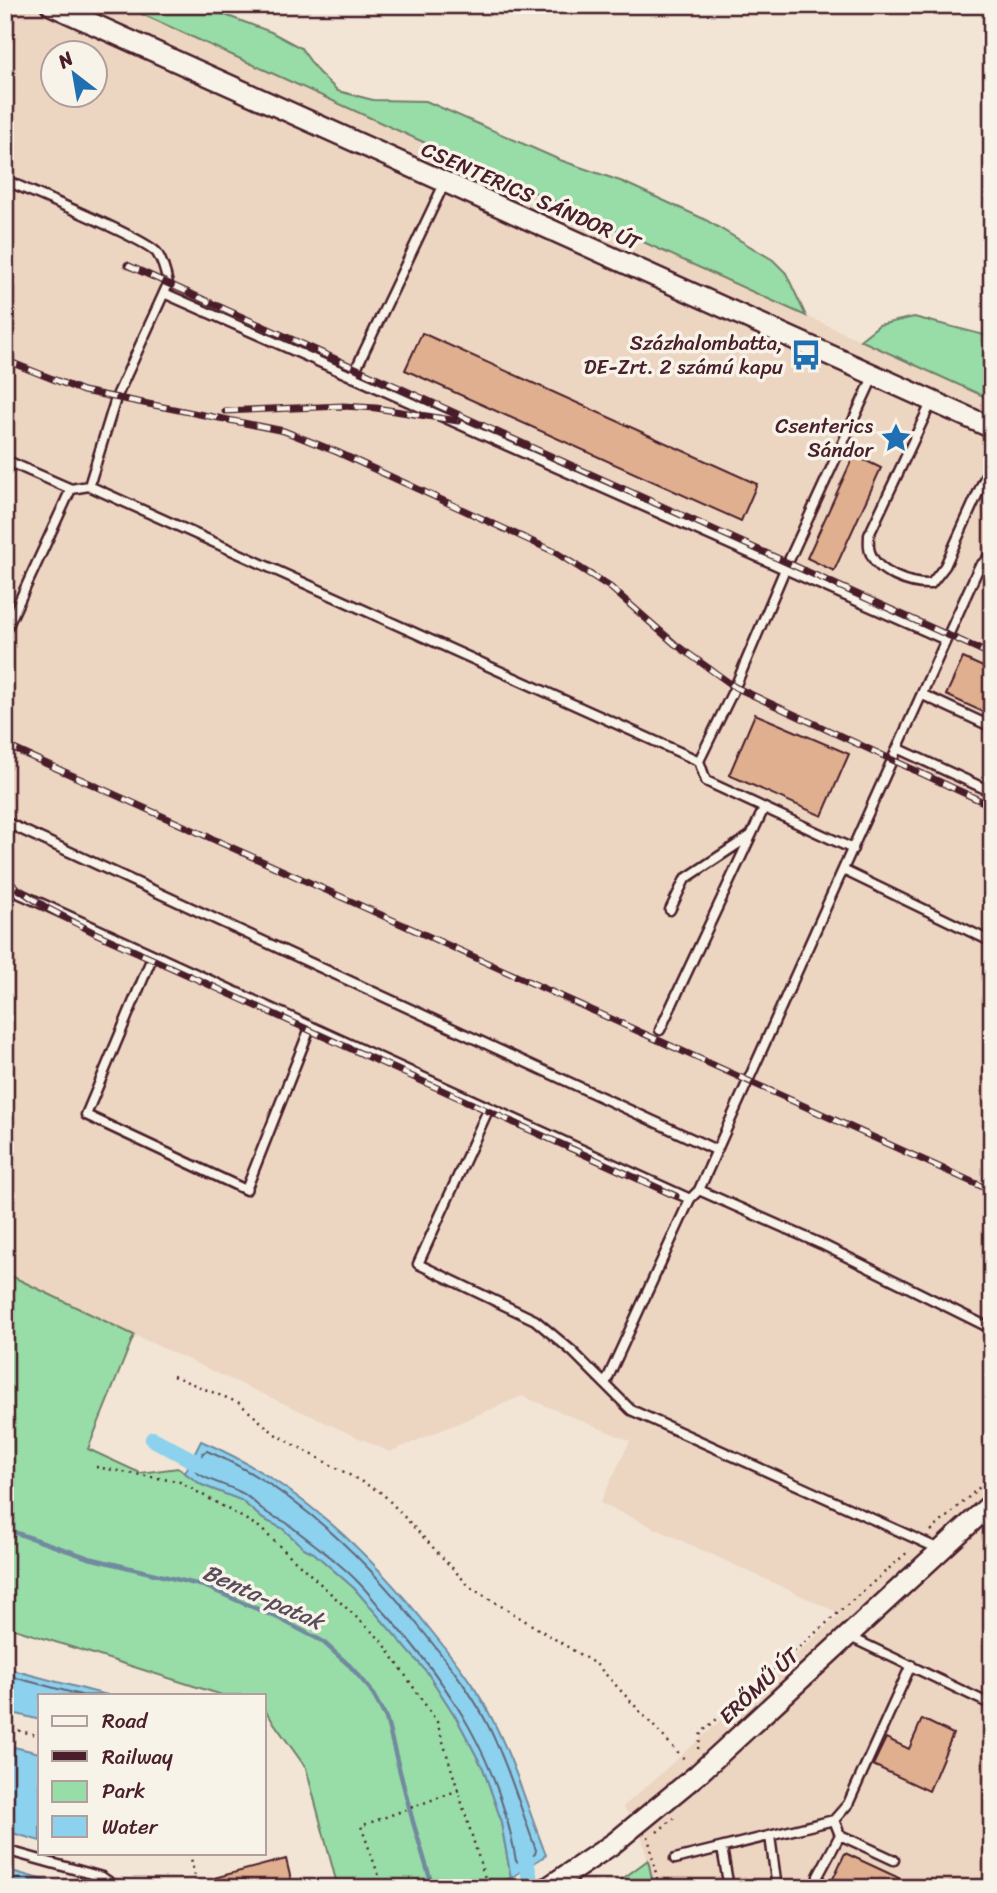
<svg xmlns="http://www.w3.org/2000/svg" width="997" height="1893" font-family="Sriracha,sans-serif">
  <style>
    .built { fill: #ecd5c1; fill-rule: evenodd }
    .green { fill: #98dca7; stroke: #717e69; stroke-width: 2 }
    .water { fill: #8cd1ed; stroke: #728a9f; stroke-width: 2 }
    .lines { fill: none; stroke-linecap: round; stroke-linejoin: round }
    .shore { stroke: #646679; stroke-width: 2 }
    .stream { stroke: #728a9f; stroke-width: 4.5 }
    .canal { stroke: #8cd1ed; stroke-width: 16 }
    .building { fill: #dfaf90; stroke: #4a1f2b; stroke-width: 2 }
    .service-casing { stroke: #4a1f2b; stroke-width: 13 }
    .tertiary-casing { stroke: #4a1f2b; stroke-width: 24 }
    .path { stroke: #4a1f2b; stroke-width: 2.5; stroke-dasharray: 2 5; stroke-linecap: butt }
    .service { stroke: #f7f3e8; stroke-width: 8 }
    .tertiary { stroke: #f7f3e8; stroke-width: 19 }
    .rail-casing { stroke: #4a1f2b; stroke-width: 7 }
    .rail { stroke: #f7f3e8; stroke-width: 4.5; stroke-dasharray: 13; stroke-linecap: butt }
    .labels { text-anchor: middle; dominant-baseline: central; stroke-width: 7; stroke-linejoin: round; paint-order: stroke }
    .street-label { font-size: 21px; fill: #4a1f2b; stroke: #f7f3e8 }
    .poi-label { font-size: 21px; fill: #4a1f2b; stroke: #f7f3e8; text-anchor: end }
    .water-label { font-size: 23px; font-style: italic; fill: #5a4c5c; stroke: #f7f3e8 }
  </style>
  <rect width="100%" height="100%" fill="#f2e5d6"/>
  <filter id="ink" filterUnits="userSpaceOnUse"><feTurbulence type="fractalNoise" baseFrequency=".0143" numOctaves="2"/><feDisplacementMap in="SourceGraphic" scale="14" xChannelSelector="R" yChannelSelector="G"/><feConvolveMatrix kernelMatrix="1 2 1 2 8 2 1 2 1" color-interpolation-filters="sRGB"/></filter>
  <g filter="url(#ink)">
    <path class="built" d="M5 5H122L992 400V1888H654L640 1830 623 1807 841 1614 600 1503 630 1441 522 1396 390 1452 134 1335 5 1272ZM52 52H94V94H52Z"/>
    <path class="green" d="M122 5H198L271 32 301 48 318 72 338 91 373 100 426 101 560 160 623 182 704 219 773 260 786 273 806 316Z
      M914 317 992 337V400L860 340 879 325Z
      M5 1273 134 1335 88 1449 140 1473 178 1468 202 1485 241 1500 263 1519 282 1528 304 1548 314 1553 354 1588 427 1672 457 1719 483 1768 500 1817 511 1878 486 1888H338L306 1768 264 1709V1695H222L5 1626Z
      M648 1860 654 1888H610Z"/>
    <path class="water" d="M201 1441C296 1481 370 1553 433 1633 453 1658 473 1683 488 1711 513 1757 527 1807 546 1855L511 1878 500 1817 483 1768 457 1719 427 1672 354 1588 314 1553 304 1548 282 1528 263 1519 241 1500 202 1485 185 1473Z
      M5 1668 95 1692 108 1695H40V1720L5 1711Z
      M5 1745 40 1753V1841L5 1831Z
      M5 1869 57 1884 56 1888H5Z"/>
    <g class="lines">
      <path class="shore" d="M207 1451C295 1488 367 1560 425 1634 445 1659 465 1684 481 1712 505 1755 519 1804 536 1850L535 1854 521 1863 516 1861C500 1763 452 1687 386 1614 377 1604 368 1592 358 1582 337 1560 312 1543 288 1524 283 1520 275 1518 269 1514 259 1508 251 1497 240 1492 225 1484 210 1482 196 1472L195 1469 203 1453Z
        M5 1675 81 1695"/>
      <path class="stream" d="M5 1529 89 1558 204 1586 278 1618 322 1641 350 1666 370 1689 386 1718 413 1822 433 1888"/>
      <path class="canal" d="M153 1439 209 1469
        M523 1848 532 1888"/>
    </g>
    <path class="building" d="M422 333 757 484 741 521 405 370Z
      M854 455 881 468 834 571 807 558Z
      M963 658 992 671V716L946 695Z
      M755 714 849 754 822 816 729 775Z
      M922 1719 953 1734 929 1791 873 1765 886 1738 909 1749Z
      M845 1853 899 1878 894 1888H841L831 1883Z
      M286 1859 293 1888H216L214 1878Z"/>
    <g class="lines">
      <g class="service-casing">
        <path id="service" d="M5 180C29 191 147 239 157 253 163 262 166 274 168 284L116 398 89 486
          M164 293 785 569 874 375
          M352 377 445 182
          M932 401 869 535C869 540 868 547 870 552 877 573 910 585 931 584L945 566 992 462
          M5 460 71 489 89 486 699 761
          M5 632 71 489
          M946 640 979 567 992 554
          M923 695 992 727
          M899 749 992 792
          M5 822 716 1150
          M843 870 992 942
          M5 887 690 1199 605 1384
          M670 910 685 879 750 836
          M153 955 86 1115 246 1190 310 1028
          M660 1030 764 808
          M489 1108 418 1264 535 1320 572 1351 631 1410 939 1549
          M699 1190 821 1244 992 1329
          M690 1199 699 1190 946 640 785 569 735 687 699 761 706 781 853 849
          M850 1637 992 1705
          M834 1820 840 1835 894 1860
          M770 1836 777 1888
          M722 1848 729 1888
          M5 1850 102 1877 118 1888
          M675 1859 834 1820 848 1804 911 1665
          M818 1888V1876L840 1835"/>
      </g>
      <g class="tertiary-casing">
        <path id="tertiary" d="M51 5 992 428
          M547 1888 614 1843 698 1774 992 1503"/>
      </g>
      <path class="path" d="M173 1376 239 1403 275 1434 382 1493 470 1587 597 1665 686 1761
        M96 1467 180 1482 259 1527 382 1641 437 1722 488 1888
        M931 1531 992 1476
        M5 1727 40 1736
        M698 1749 701 1733 910 1550
        M657 1832 674 1818
        M648 1836 659 1888
        M190 1853 197 1888
        M383 1888 361 1826 459 1790"/>
      <use href="#service" class="service"/>
      <use href="#tertiary" class="tertiary"/>
      <g class="rail-casing">
        <path id="rail" d="M127 265 992 655
          M5 360 83 391 284 431 337 452 555 552 610 587 675 644 735 687 992 806
          M225 411 343 406 376 408 458 421
          M5 745 992 1191
          M5 880 47 908 95 933 676 1196"/>
      </g>
      <use href="#rail" class="rail"/>
    </g>
  </g>
  <defs>
    <g id="bus-bare" transform="scale(2.415)"><path d="M-5-6H5V4H4V6H2V4H-2V6H-4V4H-5ZM-3.5-4V0h7V-4ZM-3.5 1.2v1.5H-2V1.2ZM2 1.2v1.5H3.5V1.2Z" fill="#1f6fb2" stroke="#f7f3e8" stroke-width="2.5" paint-order="stroke"/></g>
    <g id="sight-bare" transform="scale(2.415)"><path d="M0-6L1.8-2.2L6-1.7L2.9 1.2L3.7 5.4L0 3.3L-3.7 5.4L-2.9 1.2L-6-1.7L-1.8-2.2Z" fill="#1f6fb2" stroke="#f7f3e8" stroke-width="2.5" paint-order="stroke"/></g>
  </defs>
  <g fill-rule="evenodd">
    <use href="#bus-bare" x="806" y="355"/>
    <use href="#sight-bare" x="896" y="438"/>
  </g>
  <g class="labels">
    <g class="street-label">
      <text transform="translate(531 196) rotate(24)">CSENTERICS SÁNDOR ÚT</text>
      <text transform="translate(759 1686) rotate(-43)">ERŐMŰ ÚT</text>
    </g>
    <g class="poi-label">
      <text x="783" y="343">Százhalombatta,<tspan x="783" dy="24">DE-Zrt. 2 számú kapu</tspan></text>
      <text x="873" y="426">Csenterics<tspan x="873" dy="24">Sándor</tspan></text>
    </g>
    <g class="water-label">
      <text transform="translate(263 1597) rotate(24)">Benta-patak</text>
    </g>
  </g>
  <rect width="997" height="1893" fill="none" stroke="#f7f3e8" stroke-width="28"/>
  <rect x="14" y="14" width="969" height="1865" fill="none" stroke="#4a1f2b" stroke-width="2.5" filter="url(#ink)"/>
  <rect x="38" y="1694" width="228" height="161" fill="#f7f3e8" stroke="#b29e9c" stroke-width="2"/>
  <rect x="52" y="1716" width="35" height="10" fill="#f7f3e8" stroke="#b29e9c" stroke-width="2"/>
  <text x="102" y="1728" font-size="21" fill="#4a1f2b">Road</text>
  <rect x="52" y="1751" width="35" height="10" fill="#4a1f2b" stroke="#b29e9c" stroke-width="2"/>
  <text x="102" y="1764" font-size="21" fill="#4a1f2b">Railway</text>
  <rect x="52" y="1781" width="35" height="21" fill="#98dca7" stroke="#b29e9c" stroke-width="2"/>
  <text x="102" y="1798" font-size="21" fill="#4a1f2b">Park</text>
  <rect x="52" y="1816" width="35" height="21" fill="#8cd1ed" stroke="#b29e9c" stroke-width="2"/>
  <text x="102" y="1834" font-size="21" fill="#4a1f2b">Water</text>
  <g transform="translate(74 74) rotate(329)"><circle r="33" fill="#f7f3e8" stroke="#b29e9c" stroke-width="2"/>
  <path d="M0-5L12 26L0 18L-12 26Z" fill="#1f6fb2"/>
  <text y="-10" font-size="19" font-weight="bold" text-anchor="middle" fill="#4a1f2b">N</text>
  </g>
</svg>
